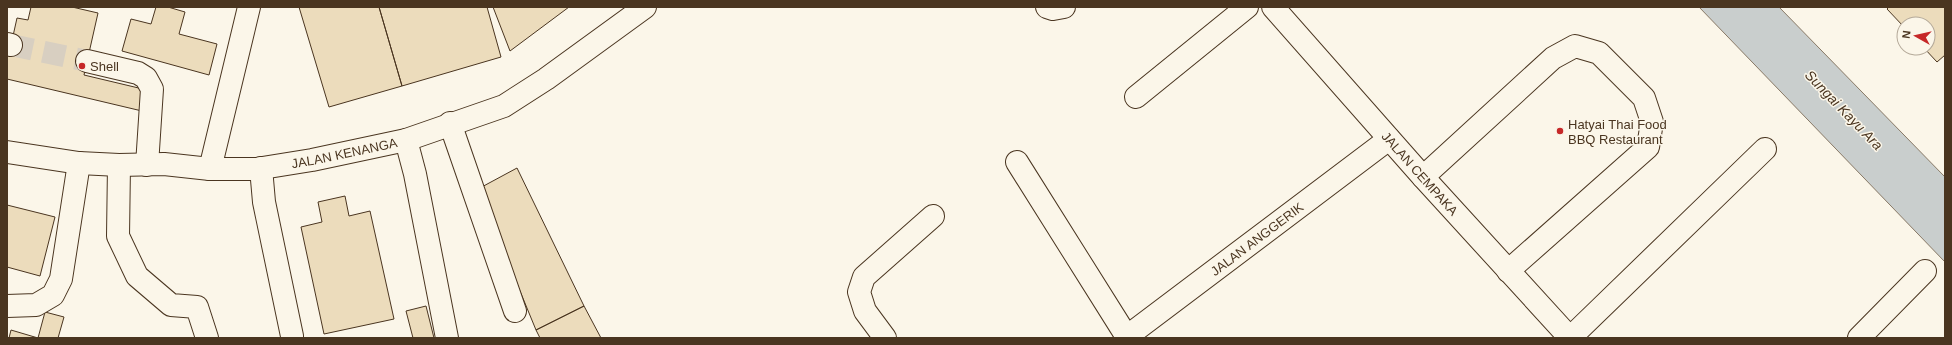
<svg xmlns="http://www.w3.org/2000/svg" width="1952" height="345" font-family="Helvetica,sans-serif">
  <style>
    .water { fill: #c9cecd; stroke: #887966 }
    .building { fill: #ecdcbc; stroke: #4a3520 }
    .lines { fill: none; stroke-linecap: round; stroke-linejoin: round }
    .minor-tunnel { stroke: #d8cfc1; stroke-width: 22; stroke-dasharray: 22 11; stroke-linecap: butt }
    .minor-casing { stroke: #4a3520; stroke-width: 24 }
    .minor { stroke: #fbf6e9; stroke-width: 22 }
    .poi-dot { fill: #c62828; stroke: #fbf6e9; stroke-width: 1.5 }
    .labels { text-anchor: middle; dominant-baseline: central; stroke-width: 3; stroke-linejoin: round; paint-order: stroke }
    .poi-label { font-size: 13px; fill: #4a3520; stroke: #fbf6e9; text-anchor: start }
    .street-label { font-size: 13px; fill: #4a3520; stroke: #fbf6e9 }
    .water-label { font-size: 14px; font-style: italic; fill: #4a3520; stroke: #fbf6e9 }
  </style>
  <rect width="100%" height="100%" fill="#fbf6e9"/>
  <path class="water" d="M1699 7H1779L1945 177V262Z"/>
  <path class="building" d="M31 7H72L98 13 84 75 147 90 142 111 7 79V48L11 45 17 18 28 20Z
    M156 7H168L185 12 179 34 217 44 209 75 122 51 131 19 151 24Z
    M299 7H379L402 86 329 107Z
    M379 7H487L501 57 402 86Z
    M493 7H569L510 51Z
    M1889 7H1945V55L1937 62 1924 48H1928V24H1904V27L1887 9Z
    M517 168 584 306 536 330 478 189Z
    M345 196 349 216 370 211 394 319 324 334 301 227 322 222 318 202Z
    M7 205 55 217 40 276 7 267Z
    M426 306 434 338H413L406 311Z
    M584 306 601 338H540L536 330Z
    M45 312 64 317 58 338H9L11 330 38 338Z"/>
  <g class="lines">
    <path class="minor-tunnel" d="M11 45 87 61"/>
    <g class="minor-casing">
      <g id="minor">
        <path d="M1047 7 1053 9 1064 7"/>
        <path id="s1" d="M1273 7 1423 177 1570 338"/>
        <path d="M7 44 11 45"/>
        <path d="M87 61 138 73 146 78 152 89 147 165"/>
        <path d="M1136 97 1247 7"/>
        <path d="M450 123 515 311"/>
        <path d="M406 140 415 174 447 338"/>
        <path id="s2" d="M7 152 79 163 119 165 164 164 210 169H256L312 160 406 140 504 106 546 79 645 7"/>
        <path d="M1017 162 1127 337"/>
        <path d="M119 165 118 236 137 276 171 305 197 307 207 338"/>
        <path d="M261 168 264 202 292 336"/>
        <path d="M210 169 249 7"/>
        <path d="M1423 177 1553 58 1575 46 1599 53 1644 98 1652 122 1648 147 1508 271"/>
        <path d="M7 306 36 305 53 295 61 279 79 163"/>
        <path d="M885 338 865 311 859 292 864 277 933 216"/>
        <path id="s3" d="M1125 338 1389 139"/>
        <path d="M1570 338 1765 149"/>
        <path d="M1859 338 1925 271"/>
      </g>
    </g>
    <use href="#minor" class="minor"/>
  </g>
  <g class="poi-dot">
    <circle cx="82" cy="66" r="4"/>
    <circle cx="1560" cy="131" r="4"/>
  </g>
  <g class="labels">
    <g class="poi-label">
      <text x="90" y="66">Shell</text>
      <text x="1568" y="124">Hatyai Thai Food<tspan x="1568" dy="15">BBQ Restaurant</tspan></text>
    </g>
    <g class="street-label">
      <text stroke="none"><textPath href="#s2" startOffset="340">JALAN KENANGA</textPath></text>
      <text stroke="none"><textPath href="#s1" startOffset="222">JALAN CEMPAKA</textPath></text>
      <text stroke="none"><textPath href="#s3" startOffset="165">JALAN ANGGERIK</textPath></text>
    </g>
    <g class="water-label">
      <text transform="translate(1844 110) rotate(46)">Sungai Kayu Ara</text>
    </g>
  </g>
  <rect width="1952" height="345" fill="none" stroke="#4a3520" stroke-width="16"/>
  <g transform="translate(1916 36) rotate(278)"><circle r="19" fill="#fbf6e9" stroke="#b4a999"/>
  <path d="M0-3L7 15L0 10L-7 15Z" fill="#c62828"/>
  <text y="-6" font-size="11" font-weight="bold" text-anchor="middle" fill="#4a3520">N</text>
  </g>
</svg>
